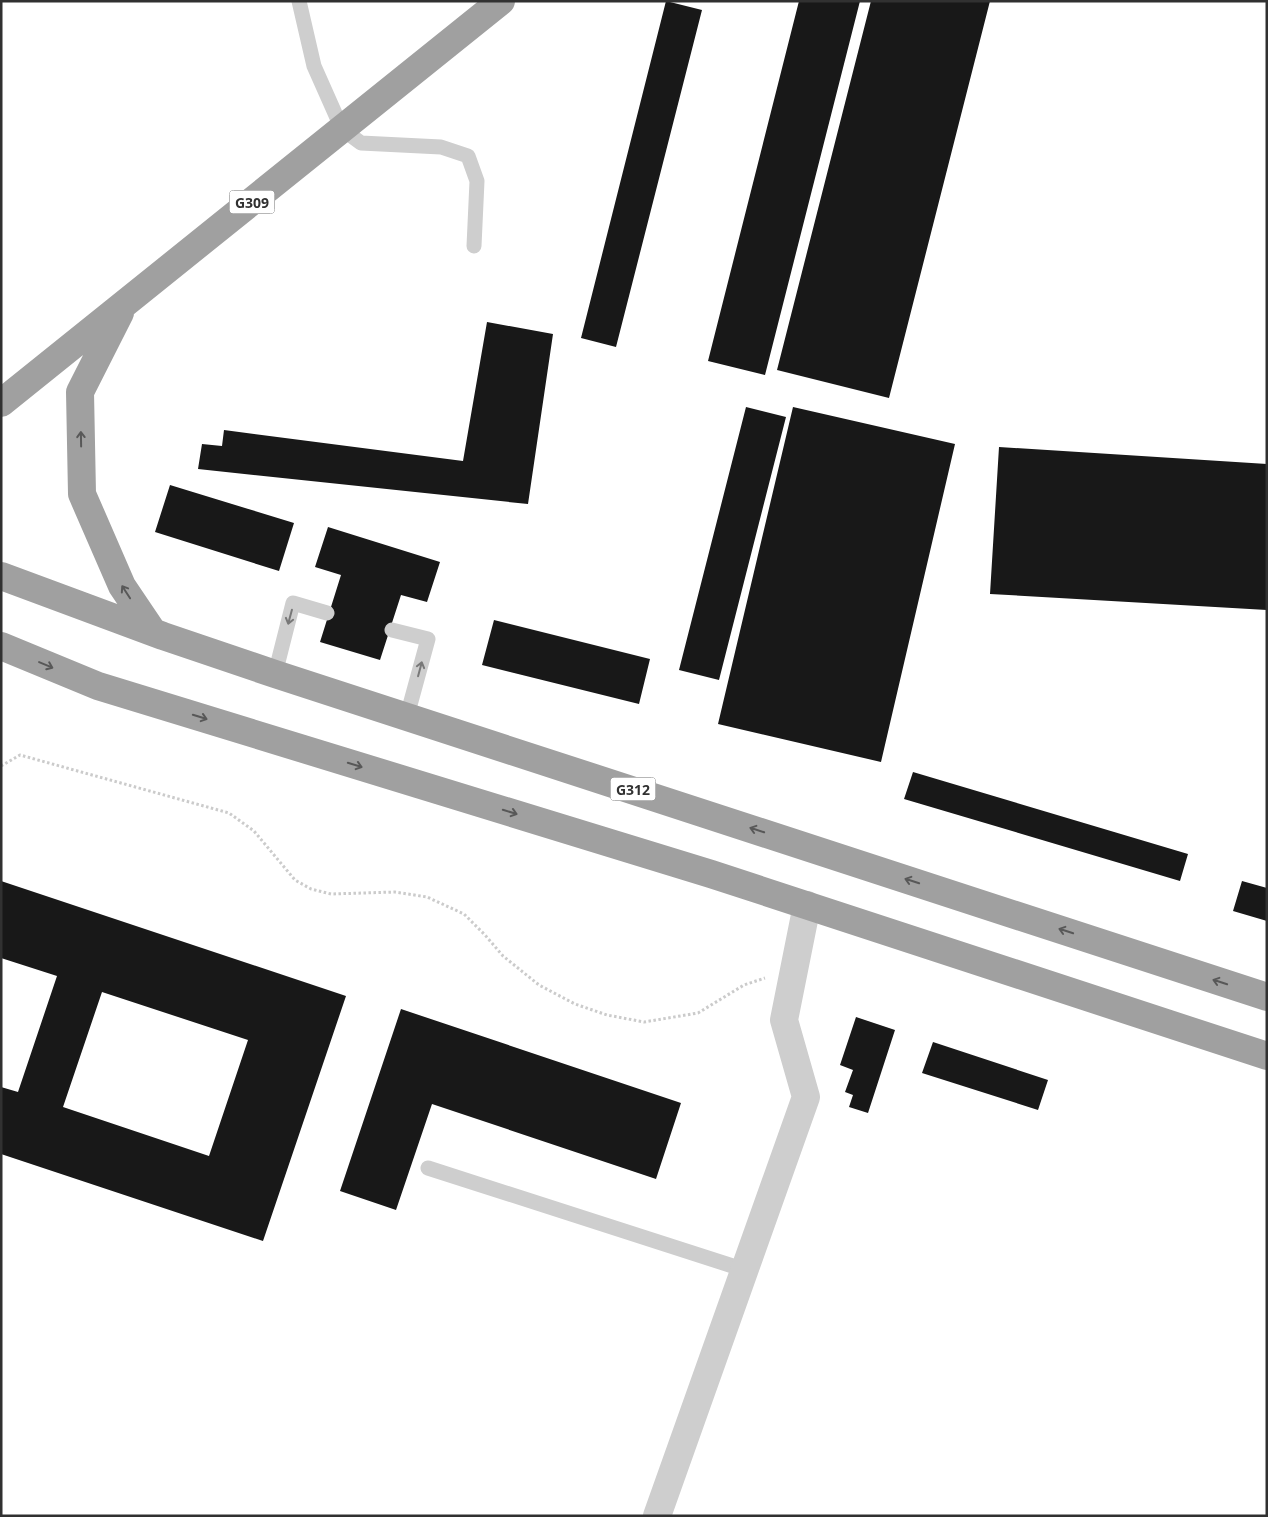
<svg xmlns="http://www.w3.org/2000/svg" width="1268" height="1517" font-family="'Noto Sans',sans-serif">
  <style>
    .building { fill: #181818; fill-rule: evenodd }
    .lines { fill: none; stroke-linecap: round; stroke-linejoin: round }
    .path { stroke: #cbcbcb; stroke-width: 3; stroke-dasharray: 2.5 2.5; stroke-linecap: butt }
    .service { stroke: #cecece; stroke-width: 15 }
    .minor { stroke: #cecece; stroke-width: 28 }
    .trunk { stroke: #a0a0a0; stroke-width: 28 }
    .oneway { stroke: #585858 }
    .oneway2 { stroke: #787878 }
    .labels { text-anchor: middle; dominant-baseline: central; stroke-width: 5; stroke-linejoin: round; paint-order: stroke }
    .shield { fill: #fff; stroke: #6f6f6f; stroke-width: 1 }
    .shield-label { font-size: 14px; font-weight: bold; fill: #313131 }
  </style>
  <rect width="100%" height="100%" fill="#fff"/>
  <path class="building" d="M666 1 702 10 616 347 581 338Z
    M799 1H860L765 375 708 361Z
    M871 1H990L889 398 777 370Z
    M487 322 553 334 528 504 198 469 202 444 222 446 224 430 463 461Z
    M746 407 786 417 719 680 679 670Z
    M793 407 955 444 881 762 718 724Z
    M999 447 1267 464V610L990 594Z
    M170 485 294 523 279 571 155 532Z
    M328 527 440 562 427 602 401 595 380 660 320 642 341 575 315 567Z
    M494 620 650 659 639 704 482 665Z
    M913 772 1188 854 1180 881 904 799Z
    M1 881 346 996 263 1241 1 1154V1087L18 1092 57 976 1 958ZM102 992 248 1040 209 1156 63 1107Z
    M1242 881 1267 888V921L1233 911Z
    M401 1009 681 1103 656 1179 432 1104 396 1210 340 1191Z
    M856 1017 895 1030 868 1113 849 1107 853 1095 845 1092 853 1070 840 1065Z
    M933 1042 1048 1080 1038 1110 922 1073Z"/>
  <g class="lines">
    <path class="path" d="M1 766 20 755 229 813 254 831 295 880 311 889 331 894 395 892 427 897 464 914 485 935 503 956 539 985 575 1004 607 1015 644 1022 698 1013 744 985 765 978"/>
    <path class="service" d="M299 1 314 66 342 129 361 143 441 147 468 156 477 181 474 246
      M392 630 428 639 407 716
      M275 674 293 603 327 613
      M428 1168 745 1270"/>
    <path class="minor" d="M657 1516 806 1097 784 1020 807 905"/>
    <path class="trunk" d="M120 313 80 392 82 494 122 586 153 632
      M1 403 501 1
      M1 576 163 636 275 674 1267 997
      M1 646 98 686 711 874 1267 1056"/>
  </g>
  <defs><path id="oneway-shaft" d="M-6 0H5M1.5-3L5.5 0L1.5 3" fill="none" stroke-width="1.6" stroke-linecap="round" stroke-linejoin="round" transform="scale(1.25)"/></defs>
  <g class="oneway">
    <use href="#oneway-shaft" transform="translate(81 439) rotate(-91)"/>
    <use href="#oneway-shaft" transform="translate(126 592) rotate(-123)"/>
    <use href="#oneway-shaft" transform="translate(46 665) rotate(23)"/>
    <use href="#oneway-shaft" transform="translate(200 717) rotate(17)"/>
    <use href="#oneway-shaft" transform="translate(355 765) rotate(17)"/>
    <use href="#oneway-shaft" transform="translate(510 812) rotate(17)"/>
    <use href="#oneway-shaft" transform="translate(757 830) rotate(-162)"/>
    <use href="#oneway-shaft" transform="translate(912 881) rotate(-162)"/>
    <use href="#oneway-shaft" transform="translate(1066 931) rotate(-162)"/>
    <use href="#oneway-shaft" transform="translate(1220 982) rotate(-162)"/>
  </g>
  <g class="oneway2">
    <use href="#oneway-shaft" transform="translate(290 617) rotate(105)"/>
    <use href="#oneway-shaft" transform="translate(420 669) rotate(-75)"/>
  </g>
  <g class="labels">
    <g class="shield">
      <rect x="229.5" y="190.5" width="45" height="23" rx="4"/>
      <rect x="610.5" y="777.5" width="45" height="23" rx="4"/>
    </g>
    <g class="shield-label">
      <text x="252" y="202">G309</text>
      <text x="633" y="789">G312</text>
    </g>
  </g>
  <rect width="1268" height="1517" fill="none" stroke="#313131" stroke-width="5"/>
</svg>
